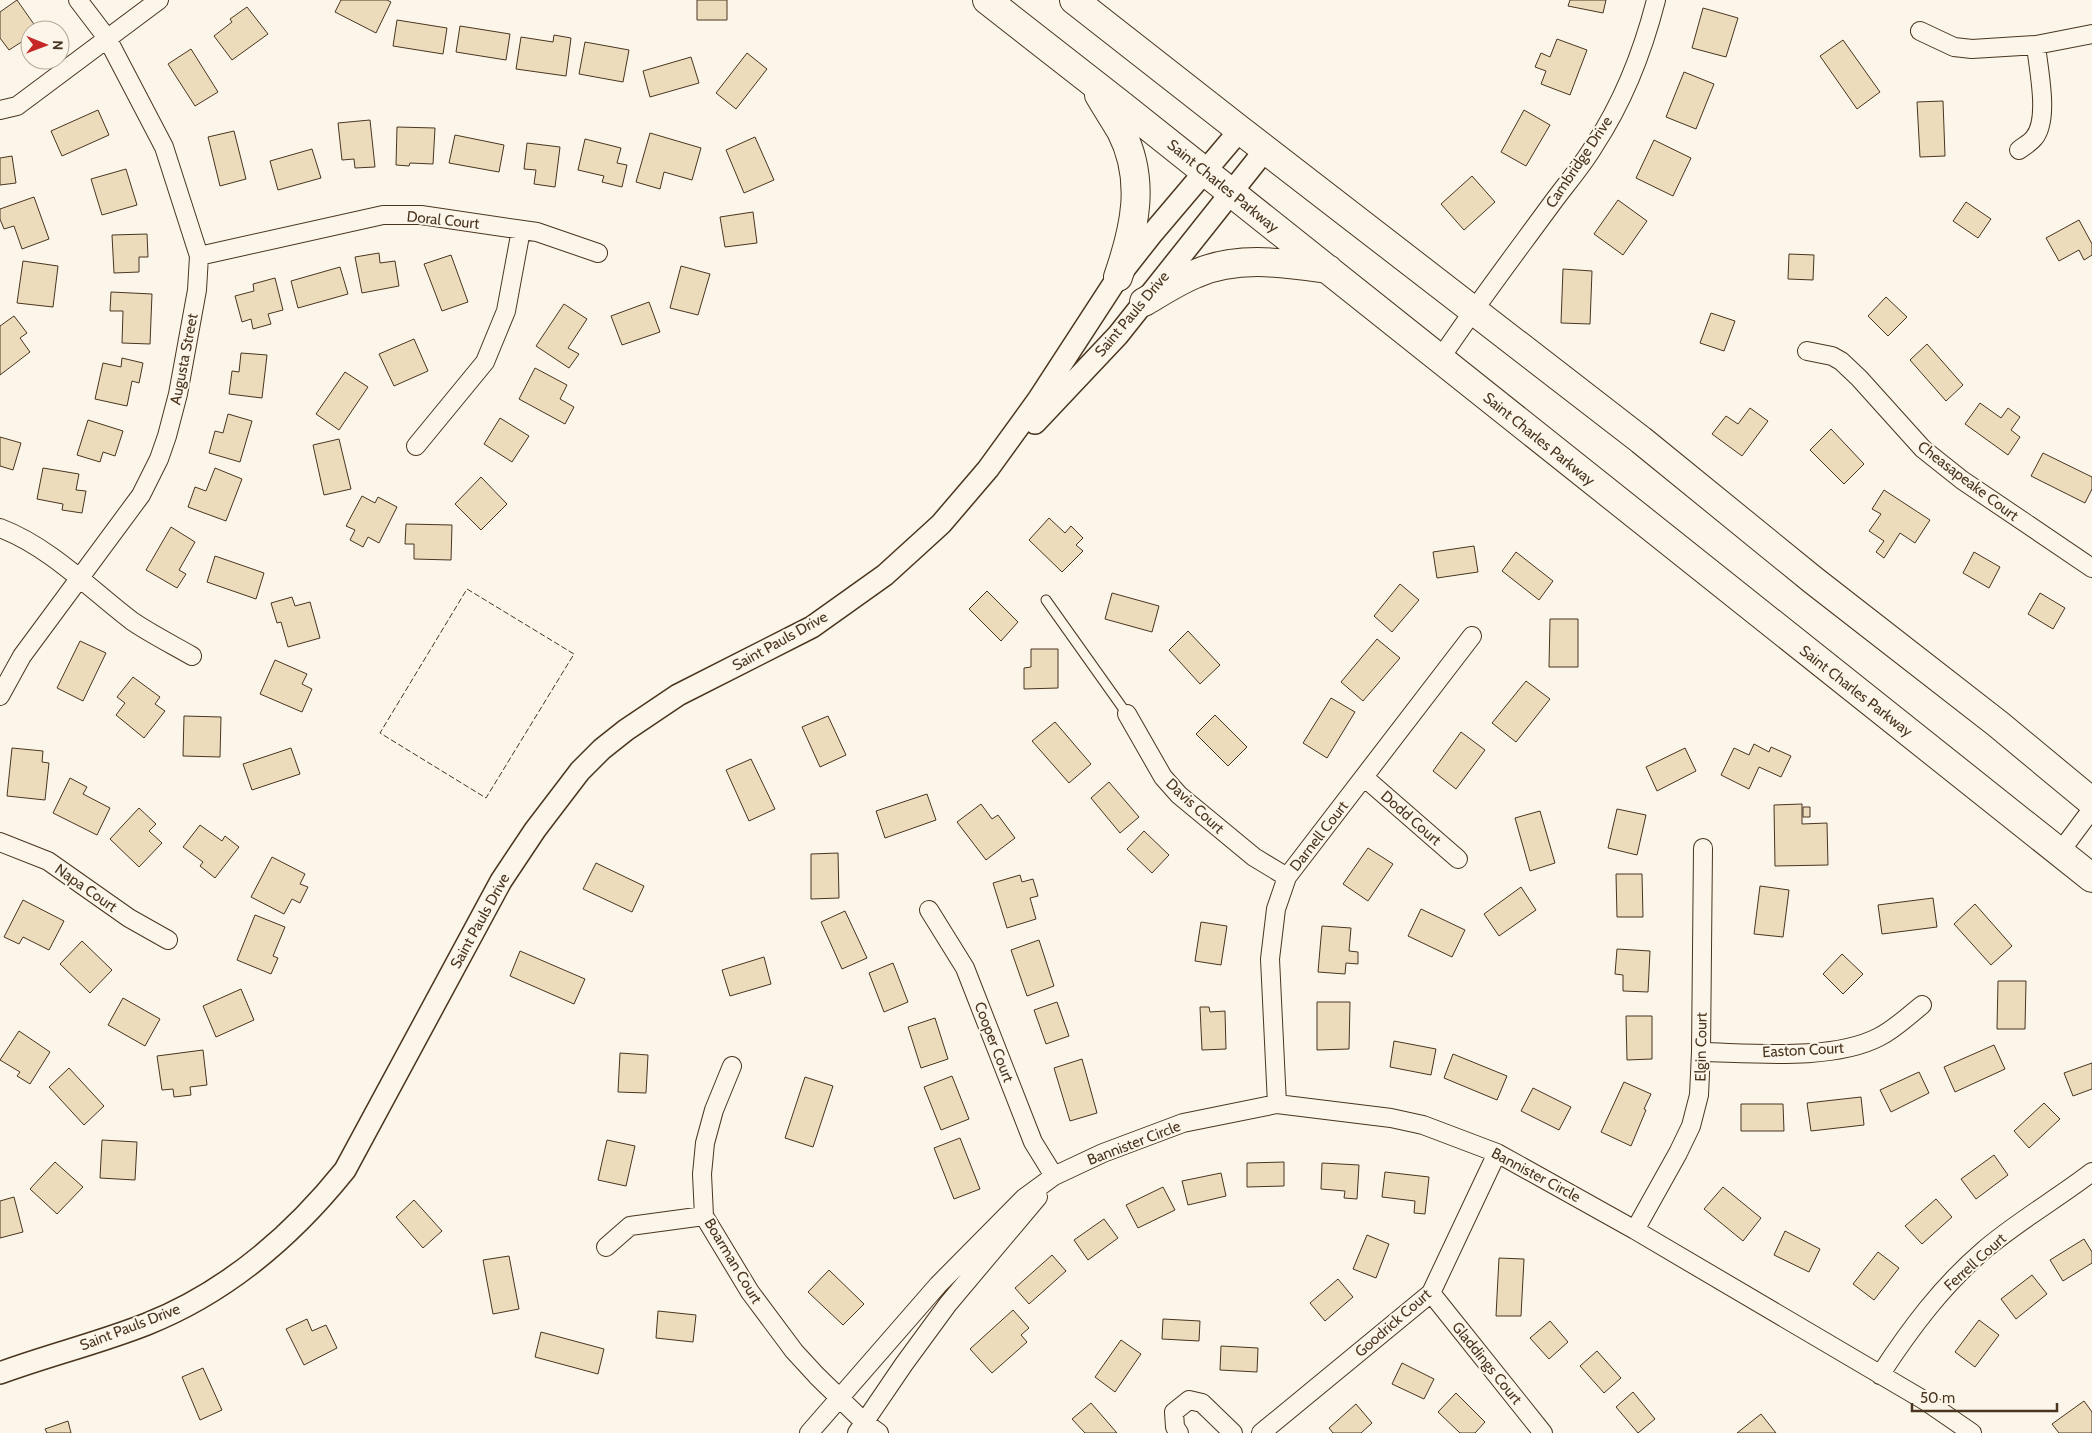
<svg xmlns="http://www.w3.org/2000/svg" width="2092" height="1433" font-family="Cabin,sans-serif">
  <style>
    .building { fill: #ecdcbc; stroke: #4a3520 }
    .lines { fill: none; stroke-linecap: round; stroke-linejoin: round }
    .service-casing { stroke: #4a3520; stroke-width: 11 }
    .minor-casing { stroke: #4a3520; stroke-width: 20 }
    .tertiary-casing { stroke: #4a3520; stroke-width: 24 }
    .primary-casing { stroke: #4a3520; stroke-width: 30 }
    .service { stroke: #fbf6e9; stroke-width: 9 }
    .minor { stroke: #fbf6e9; stroke-width: 18 }
    .tertiary { stroke: #fbf6e9; stroke-width: 21 }
    .primary { stroke: #fbf6e9; stroke-width: 28 }
    .fence { stroke: #4a3520; stroke-width: 1; stroke-dasharray: 6 2.5; stroke-linecap: butt }
    .labels { text-anchor: middle; dominant-baseline: central; stroke-width: 4; stroke-linejoin: round; paint-order: stroke }
    .street-label { font-size: 15px; fill: #4a3520; stroke: #fbf6e9 }
  </style>
  <rect width="100%" height="100%" fill="#fbf6e9"/>
  <path class="building" d="M17 0 38 30H30V47L28 48 23 41 9 50 0 38V12Z
    M341 0H387L391 2 376 33 335 12Z
    M697 0H727V20H697Z
    M1570 0H1606L1603 13 1568 6Z
    M247 7 268 34 232 60 214 36 232 22 230 19Z
    M1703 8 1738 18 1726 57 1692 48Z
    M397 20 447 28 443 54 393 46Z
    M460 26 510 34 506 60 456 52Z
    M554 35 571 38 566 76 516 69 521 37 553 42Z
    M1557 39 1587 50 1570 95 1541 84 1546 71 1535 67 1541 53 1550 57Z
    M1843 40 1880 92 1857 109 1820 56Z
    M585 42 629 50 623 82 579 74Z
    M191 49 218 92 195 106 168 64Z
    M747 53 767 69 736 109 716 93Z
    M691 57 699 83 650 97 643 71Z
    M1684 72 1714 84 1696 129 1666 117Z
    M1943 101 1945 156 1920 157 1917 102Z
    M98 110 109 135 62 156 51 131Z
    M1524 110 1550 125 1526 166 1501 152Z
    M370 120 375 167 355 168 354 159 342 160 338 123Z
    M397 127 435 128 433 164 410 163 409 166 396 165Z
    M234 131 246 179 220 186 208 137Z
    M650 133 701 148 692 180 664 172 660 189 636 182Z
    M455 135 504 145 499 172 449 163Z
    M755 137 774 180 744 193 726 150Z
    M585 139 621 148 617 163 627 165 622 187 602 182 604 176 578 170Z
    M1654 140 1691 158 1673 196 1636 178Z
    M527 143 560 147 555 187 534 184 536 170 524 169Z
    M312 149 321 178 278 190 270 161Z
    M12 156 16 183 0 185V158Z
    M126 169 137 205 102 215 91 179Z
    M1472 176 1495 202 1464 230 1441 204Z
    M34 197 49 239 22 249 14 226 4 229 0 219V209Z
    M1618 200 1647 221 1623 255 1594 234Z
    M1966 202 1991 219 1978 238 1953 221Z
    M753 212 757 243 725 247 720 217Z
    M2079 220 2092 244V255L2084 260 2079 250 2059 261 2046 238Z
    M147 234 148 257H139V272L114 273 112 235Z
    M379 253 380 263 395 261 399 286 362 293 355 257Z
    M1789 254 1814 255 1813 280 1788 279Z
    M451 255 468 302 442 311 424 264Z
    M23 261 58 266 53 307 17 303Z
    M681 266 710 274 698 315 670 308Z
    M340 267 348 294 298 308 291 281Z
    M1563 269 1592 271 1590 324 1561 323Z
    M275 278 283 310 268 314 271 324 253 329 251 319 242 322 235 296 254 291 253 284Z
    M111 292 152 294 150 344 122 343 123 311H110Z
    M1886 297 1907 317 1888 336 1868 316Z
    M649 302 660 332 622 345 611 316Z
    M564 304 587 319 568 348 579 354 569 368 536 346Z
    M1711 313 1735 321 1724 351 1700 343Z
    M14 316 27 333 20 338 30 352 0 375V326Z
    M414 339 428 371 394 386 379 354Z
    M1927 344 1963 385 1946 401 1910 360Z
    M241 353 267 355 262 398 229 394 232 371 239 372Z
    M122 358 143 363 139 383 132 381 127 406 95 399 103 363 121 367Z
    M535 368 567 385 560 399 574 407 565 424 519 399Z
    M345 372 368 387 339 430 316 414Z
    M1980 403 2001 418 2008 408 2020 417 2011 430 2020 437 2008 455 1965 424Z
    M1750 408 1768 421 1742 456 1712 434 1726 416 1738 424Z
    M228 414 252 421 240 462 209 453 215 431 223 433Z
    M500 418 529 436 512 462 484 444Z
    M88 420 123 431 115 456 103 452 100 462 77 455Z
    M1831 429 1864 464 1844 484 1810 450Z
    M0 437 21 443 13 470 0 466Z
    M339 439 351 489 324 495 313 445Z
    M2043 453 2092 477V489L2085 503 2031 476Z
    M43 468 79 474 76 490 86 491 82 513 62 510 63 504 37 499Z
    M215 468 242 479 226 521 188 507 195 487 206 491Z
    M481 477 507 504 481 530 455 504Z
    M1884 490 1930 520 1915 543 1900 533 1884 558 1876 552 1884 541 1869 531 1881 514 1872 509Z
    M362 496 375 503 378 497 397 507 379 543 368 537 363 547 350 540 355 530 346 526Z
    M1049 518 1065 533 1071 526 1083 538 1076 545 1083 551 1062 572 1029 540Z
    M406 524 452 525 451 560 414 559V544H405Z
    M171 527 195 542 179 570 186 574 177 588 146 570Z
    M1474 546 1478 572 1437 578 1433 552Z
    M1516 552 1553 581 1539 600 1502 571Z
    M1974 552 2000 567 1989 588 1963 573Z
    M215 556 264 573 256 599 207 582Z
    M1400 584 1419 600 1392 632 1374 616Z
    M987 591 1018 622 1001 641 969 609Z
    M1112 593 1159 606 1152 632 1105 619Z
    M2040 593 2065 608 2053 629 2028 614Z
    M292 597 295 606 310 602 320 638 288 647 281 622 277 623 271 603Z
    M1550 619H1578V667H1549Z
    M1188 631 1220 665 1200 684 1169 650Z
    M1377 639 1400 658 1363 701 1341 682Z
    M80 641 106 653 83 701 57 688Z
    M1031 649H1058V688L1024 689V668L1031 667Z
    M275 660 307 674 302 684 312 689 302 712 260 694Z
    M133 677 160 697 155 704 165 711 144 738 116 715 125 703 117 697Z
    M1526 681 1550 699 1516 742 1492 723Z
    M1331 698 1355 712 1327 758 1303 743Z
    M1215 715 1247 747 1228 766 1196 734Z
    M184 716 221 717 220 757 183 756Z
    M828 716 846 755 820 767 802 727Z
    M1055 722 1091 764 1069 783 1032 741Z
    M1461 732 1485 750 1456 789 1433 771Z
    M1754 744 1769 752 1771 747 1791 756 1781 777 1759 767 1749 789 1721 775 1734 748 1749 755Z
    M12 748 43 751 42 762 49 763 45 800 7 796Z
    M291 748 300 774 252 790 243 764Z
    M1685 748 1696 771 1657 791 1646 767Z
    M751 759 775 809 749 821 726 770Z
    M70 778 87 787 83 794 110 808 97 835 53 813Z
    M1109 782 1139 817 1120 833 1091 798Z
    M927 794 936 820 885 838 876 811Z
    M981 804 992 819 998 815 1015 838 986 860 957 822Z
    M1802 804V824L1827 823 1828 865 1775 866 1774 805Z
    M1803 807H1810V817H1803Z
    M139 808 156 824 149 831 162 843 139 867 110 839Z
    M1617 809 1646 815 1637 855 1608 848Z
    M1540 811 1555 863 1530 871 1515 818Z
    M200 825 222 841 225 836 239 847 215 878 200 866 203 862 183 847Z
    M1144 831 1169 855 1152 873 1127 849Z
    M1368 848 1393 864 1368 901 1343 884Z
    M838 853 839 898 811 899V854Z
    M272 857 305 874 300 884 308 887 300 903 292 899 284 914 251 897Z
    M596 863 644 886 632 912 583 889Z
    M1616 874H1642L1643 917H1617Z
    M1020 875 1022 882 1033 879 1038 896 1030 898 1036 919 1007 928 993 883Z
    M1760 886 1789 890 1783 937 1754 934Z
    M1521 887 1536 910 1499 936 1484 914Z
    M1933 898 1937 927 1882 934 1878 905Z
    M23 900 64 921 49 950 23 937 19 944 4 937Z
    M1975 904 2012 946 1991 965 1954 924Z
    M1421 909 1465 930 1452 957 1408 936Z
    M845 911 867 958 842 969 821 922Z
    M255 915 285 927 273 956 278 958 271 974 237 960Z
    M1201 922 1227 926 1221 965 1195 961Z
    M1322 926 1351 928 1349 951 1358 952V964L1346 963 1345 974 1318 972Z
    M1039 940 1054 986 1027 996 1011 950Z
    M82 941 112 970 90 993 60 964Z
    M1617 949 1650 951 1648 992 1623 991V975L1615 974Z
    M520 951 585 979 574 1004 510 976Z
    M1842 954 1863 974 1843 994 1823 974Z
    M764 957 771 984 730 996 722 970Z
    M893 963 908 1002 884 1012 869 973Z
    M1998 981H2026L2025 1029H1997Z
    M241 989 254 1020 216 1037 203 1006Z
    M123 998 160 1019 145 1046 108 1025Z
    M1057 1002 1069 1036 1046 1044 1034 1010Z
    M1317 1002H1350L1349 1049 1317 1050Z
    M1200 1007H1209L1210 1012 1225 1011 1226 1049 1202 1050Z
    M1626 1016H1652V1059L1627 1060Z
    M935 1018 948 1059 921 1068 908 1027Z
    M19 1031 50 1052 30 1084 17 1076 20 1072 0 1060Z
    M1394 1041 1436 1049 1431 1075 1390 1067Z
    M1994 1045 2005 1069 1955 1092 1944 1067Z
    M203 1050 207 1085 190 1087 191 1095 174 1097 173 1089 162 1090 157 1056Z
    M620 1053 648 1055 646 1093 618 1092Z
    M1453 1054 1507 1076 1497 1100 1444 1078Z
    M1082 1059 1097 1113 1070 1121 1054 1068Z
    M2092 1063V1089L2073 1096 2064 1073Z
    M69 1068 104 1106 84 1125 49 1087Z
    M1919 1072 1929 1093 1891 1112 1880 1090Z
    M952 1076 969 1119 941 1130 924 1087Z
    M805 1077 833 1086 813 1147 785 1138Z
    M1624 1082 1651 1094 1644 1109 1646 1110 1631 1146 1601 1132Z
    M1533 1088 1571 1107 1559 1130 1521 1111Z
    M1861 1097 1864 1125 1811 1131 1807 1103Z
    M2044 1103 2060 1119 2029 1148 2014 1131Z
    M1741 1104H1783L1784 1131H1741Z
    M960 1138 980 1189 954 1199 934 1148Z
    M102 1140 137 1142 135 1180 100 1178Z
    M607 1140 635 1146 626 1186 598 1180Z
    M1994 1155 2008 1175 1976 1199 1961 1179Z
    M55 1162 83 1187 57 1214 30 1189Z
    M1284 1162V1186L1247 1187V1163Z
    M1322 1163 1359 1165 1357 1199 1344 1198 1345 1191 1321 1189Z
    M1385 1172 1429 1177 1425 1214 1414 1213 1415 1201 1382 1197Z
    M1221 1173 1226 1196 1188 1205 1182 1181Z
    M1163 1187 1175 1210 1138 1228 1126 1205Z
    M1723 1187 1761 1218 1743 1241 1704 1209Z
    M14 1197 23 1232 0 1238V1201Z
    M1936 1199 1952 1217 1922 1244 1905 1226Z
    M414 1200 442 1231 423 1248 396 1217Z
    M1104 1219 1118 1238 1088 1260 1074 1240Z
    M1785 1231 1820 1249 1809 1272 1774 1255Z
    M1367 1235 1389 1244 1376 1278 1353 1269Z
    M2084 1239 2092 1252V1263L2063 1281 2050 1260Z
    M1878 1252 1899 1268 1874 1300 1853 1284Z
    M1052 1255 1066 1271 1029 1304 1015 1288Z
    M509 1256 519 1309 493 1314 483 1260Z
    M1499 1258 1524 1259 1521 1316H1496Z
    M829 1270 864 1304 843 1325 808 1292Z
    M2032 1275 2047 1294 2016 1319 2001 1299Z
    M1338 1279 1353 1297 1325 1321 1310 1303Z
    M1013 1310 1029 1328 1021 1335 1027 1342 992 1373 970 1349Z
    M658 1311 696 1315 693 1342 656 1338Z
    M307 1319 312 1331 326 1325 337 1348 304 1365 286 1329Z
    M1163 1319 1200 1321 1199 1341 1162 1339Z
    M1979 1320 1999 1335 1975 1367 1955 1352Z
    M1550 1321 1568 1342 1549 1359 1530 1338Z
    M541 1332 604 1349 598 1374 535 1357Z
    M1121 1340 1141 1354 1115 1392 1095 1377Z
    M1221 1346 1258 1348 1257 1372 1220 1370Z
    M1597 1351 1621 1378 1604 1393 1580 1366Z
    M1402 1363 1434 1379 1424 1399 1392 1384Z
    M203 1368 222 1410 200 1420 182 1377Z
    M1633 1392 1655 1419 1638 1433 1616 1407Z
    M1456 1393 1485 1422 1475 1433H1460L1438 1412Z
    M2084 1401 2092 1412V1433H2059L2052 1424Z
    M1091 1403 1117 1433H1085L1072 1419Z
    M1356 1404 1372 1423 1361 1433H1333L1329 1428Z
    M1761 1414 1776 1433H1737Z
    M68 1421 71 1433H47L45 1429Z"/>
  <g class="lines">
    <g class="service-casing">
      <path id="service" d="M1046 600 1127 714"/>
    </g>
    <g class="minor-casing">
      <path id="minor" d="M1920 31 1954 47 1972 49 2036 45 2092 34
        M0 110 17 106 159 0
        M2019 150C2024 146 2030 143 2034 138 2050 119 2038 68 2036 45
        M199 256 383 215H421L537 232 598 253
        M1807 351 1832 356 1841 361 1859 378 1923 449 1962 480 2092 568
        M1440 359C1476 305 1515 254 1553 202 1567 183 1582 166 1594 146 1623 102 1643 51 1656 0
        M416 446 485 362 506 311 521 230
        M0 528C50 547 90 589 132 621 151 634 173 645 192 656
        M0 696 22 656 141 495 159 459 167 436 178 394 197 290 199 256 164 147 107 38 78 0
        M1127 714 1163 777 1179 795 1254 857 1287 877
        M1365 778 1458 859
        M0 842 48 861 129 918 168 940
        M2060 852 2092 809
        M929 910 965 968 1033 1142 1054 1176
        M1701 1052C1753 1053 1833 1061 1879 1037 1895 1029 1908 1016 1922 1005
        M732 1066 714 1110 705 1143 702 1174 704 1216 750 1292 794 1351 817 1376 864 1422 879 1433
        M1277 1104 1270 959 1276 909 1287 877 1472 636
        M1635 1230 1678 1153 1691 1126 1699 1095 1701 1052 1703 848
        M606 1247 630 1226 704 1216
        M1431 1293 1543 1433
        M1880 1375C1910 1329 1942 1286 1984 1250 2018 1221 2057 1199 2092 1172
        M809 1433 938 1285 1024 1198 1054 1176 1103 1153 1183 1123 1277 1104 1391 1118 1423 1125 1497 1153 1635 1230 1927 1402 1972 1433
        M857 1433 904 1364 948 1304 1038 1197
        M1179 1433 1175 1427 1174 1412 1189 1400 1202 1403 1233 1433
        M1261 1433 1431 1293 1497 1153"/>
    </g>
    <g class="tertiary-casing">
      <path id="tertiary" d="M1035 423 1118 335 1265 150
        M0 1373C49 1355 99 1343 147 1324 227 1292 292 1236 345 1170L501 881 535 830 580 771 602 749 626 730 678 695 812 627 885 575 941 524 988 469 1038 400 1118 277 1151 235 1240 130"/>
    </g>
    <g class="primary-casing">
      <path id="primary" d="M987 0 1120 104 2092 878
        M1074 0 1240 130 1641 440 1813 580 1998 724 2092 802
        M1099 95C1106 107 1114 119 1121 131 1146 180 1135 228 1118 277
        M1144 302C1161 292 1178 281 1195 274 1237 255 1285 263 1328 269"/>
    </g>
    <use href="#service" class="service"/>
    <use href="#minor" class="minor"/>
    <use href="#tertiary" class="tertiary"/>
    <use href="#primary" class="primary"/>
    <path class="fence" d="M467 589 574 654 486 798 380 733Z"/>
  </g>
  <g class="labels">
    <g class="street-label">
      <text transform="translate(1579 162) rotate(-56)">Cambridge Drive</text>
      <text transform="translate(1223 186) rotate(39)">Saint Charles Parkway</text>
      <text transform="translate(443 220) rotate(6)">Doral Court</text>
      <text transform="translate(1132 314) rotate(-50)">Saint Pauls Drive</text>
      <text transform="translate(184 359) rotate(-79)">Augusta Street</text>
      <text transform="translate(1539 439) rotate(39)">Saint Charles Parkway</text>
      <text transform="translate(1968 481) rotate(37)">Cheasapeake Court</text>
      <text transform="translate(780 641) rotate(-29)">Saint Pauls Drive</text>
      <text transform="translate(1856 691) rotate(38)">Saint Charles Parkway</text>
      <text transform="translate(1195 806) rotate(43)">Davis Court</text>
      <text transform="translate(1411 818) rotate(41)">Dodd Court</text>
      <text transform="translate(1319 836) rotate(-52)">Darnell Court</text>
      <text transform="translate(86 888) rotate(35)">Napa Court</text>
      <text transform="translate(480 921) rotate(-61)">Saint Pauls Drive</text>
      <text transform="translate(994 1042) rotate(69)">Cooper Court</text>
      <text transform="translate(1701 1047) rotate(-89)">Elgin Court</text>
      <text transform="translate(1803 1050) rotate(-3)">Easton Court</text>
      <text transform="translate(1134 1143) rotate(-21)">Bannister Circle</text>
      <text transform="translate(1536 1175) rotate(28)">Bannister Circle</text>
      <text transform="translate(733 1261) rotate(59)">Boarman Court</text>
      <text transform="translate(1975 1262) rotate(-42)">Ferrell Court</text>
      <text transform="translate(1393 1323) rotate(-41)">Goodrick Court</text>
      <text transform="translate(130 1327) rotate(-21)">Saint Pauls Drive</text>
      <text transform="translate(1487 1363) rotate(51)">Gladdings Court</text>
    </g>
  </g>
  <g transform="translate(45 45) rotate(91)"><circle r="24" fill="#fbf6e9" stroke="#b4a999"/>
  <path d="M0-4L9 19L0 12L-9 19Z" fill="#c62828"/>
  <text y="-8" font-size="14" font-weight="bold" text-anchor="middle" fill="#4a3520">N</text>
  </g>
  <path d="M1912 1403v8h145v-8" fill="none" stroke="#4a3520" stroke-width="2.5"/>
  <text x="1920" y="1403" font-size="15" fill="#4a3520" stroke="#fbf6e9" stroke-width="4" paint-order="stroke">50 m</text>
</svg>
